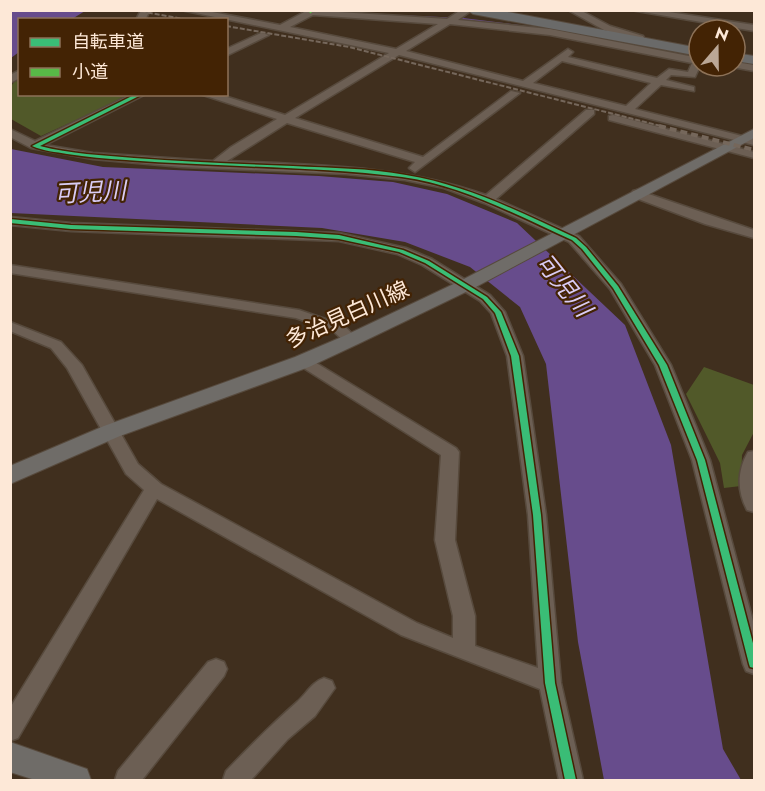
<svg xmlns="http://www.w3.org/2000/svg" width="765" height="791" font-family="Jost,'Noto Sans JP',sans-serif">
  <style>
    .green { fill: #515929 }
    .water { fill: #674c8c }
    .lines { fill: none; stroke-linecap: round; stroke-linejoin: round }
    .stream { stroke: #674c8c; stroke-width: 2 }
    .minor-casing { stroke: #574a3d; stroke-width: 3 }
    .major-casing { stroke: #574a3d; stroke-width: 2 }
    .highway-casing { stroke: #574a3d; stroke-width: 2 }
    .minor { fill: #6c5f54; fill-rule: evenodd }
    .major { fill: #6f6c68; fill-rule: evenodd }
    .highway { fill: #6a6a69; fill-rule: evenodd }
    .rail-far1 { stroke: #75675b; stroke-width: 2; stroke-dasharray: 5 2; stroke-linecap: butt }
    .rail { stroke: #75675b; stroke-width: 4; stroke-dasharray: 7 4; stroke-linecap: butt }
    .quiet { stroke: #58b947; stroke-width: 4; stroke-dasharray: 7 4; stroke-linecap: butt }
    .cycleway-casing { stroke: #432304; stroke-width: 3 }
    .cycleway { fill: #3abd76; fill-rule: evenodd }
    .labels { text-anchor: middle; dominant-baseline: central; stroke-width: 4.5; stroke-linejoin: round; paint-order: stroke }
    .street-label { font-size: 22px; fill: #fde8d7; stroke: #432304 }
    .water-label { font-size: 24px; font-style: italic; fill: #d9ccf5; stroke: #432304 }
  </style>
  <rect width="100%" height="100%" fill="#402f1e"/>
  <path class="green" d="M19 76 20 94 131 95 41 136 11 119V86Z
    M704 367 754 385V432L742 455 741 486 724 488 720 463 686 394Z"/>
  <path class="water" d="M11 10H85V11L72 19 20 20 19 52 11 58Z
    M11 149 103 167 319 176 393 182 447 194 517 223 625 325 671 445 723 749 741 780H604L578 642 546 364 520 307 470 267 405 242 322 228 11 213Z"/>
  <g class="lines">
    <path class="stream" d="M327 10 358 13
      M396 16 463 19 519 26
      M684 55 699 58"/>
    <g class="minor-casing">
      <path id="minor" d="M141 10H150L145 20H136Z
        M181 10H202L280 25 308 10 447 19 461 10H472L458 20 550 29 699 58 700 66 695 77 671 75 666 80 694 87V91L661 85 635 109 754 139V145L399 55 295 118 423 157 511 91 520 93 415 172 409 168 415 162 287 123 227 161C315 165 402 165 486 195L586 110H594V114L496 199 579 236 621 284 671 365 710 460 754 625V674L746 671 743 664 692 460 655 365 610 289 569 242 484 203 444 188 405 180 346 174 182 167 93 159 31 148 10 137V129L35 141 132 94H146L45 145 93 153 213 161 231 147 277 119 200 94H218L285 115 389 53ZM313 15 438 24 396 49 290 27ZM450 24 550 35 692 63 688 72 669 69 657 78 568 57 573 52 568 49 523 81 406 51ZM562 61 651 83 626 106 533 83Z
        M568 10H580L610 26 643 36 646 41 638 43 636 40 604 30Z
        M631 10H656L754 25V31Z
        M261 33 269 35 226 56V49Z
        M735 62 754 65V71L732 67 735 66Z
        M20 70V78L10 83V75Z
        M613 115 754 152V158L609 120V116Z
        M637 190 754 230V238L705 224 633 197 631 194 633 191Z
        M10 217 71 223 339 233 406 248 432 259 490 295 505 312 523 356 546 515 561 683 583 780H559L540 689 401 635 157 499 18 738 10 741V708L144 490 126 474 67 368 51 348 10 331V322L61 342 82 365 138 464 161 484 417 623 453 638V616L435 540 441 455 294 362 296 358H308L456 448 459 452 455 540 475 616V646L538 668 528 515 507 356 491 313 480 301 422 265 397 254 339 241 71 231 10 225Z
        M10 265 299 310 343 325 359 340 351 345 346 343 333 331 296 318 10 273Z
        M754 451V512L747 510C737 491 737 471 748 452Z
        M216 659 224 662 227 669 224 676 142 780H115L118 771 208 662Z
        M324 678 332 681 335 688 315 716 288 739 251 780H223L226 771C249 747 272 724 297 702 306 694 312 682 324 678Z"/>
    </g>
    <g class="major-casing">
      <path id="major" d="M754 129V138L472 289 358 344 309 367 120 436 10 484V466L104 426 295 357 344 336 460 281Z
        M10 742 87 769 91 780H35L10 772Z"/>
    </g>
    <g class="highway-casing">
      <path id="highway" d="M467 10H497L699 48V56L473 14Z
        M735 53 754 56V64L735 61Z"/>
    </g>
    <use href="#minor" class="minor"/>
    <use href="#major" class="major"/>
    <use href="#highway" class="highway"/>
    <path class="rail-far1" d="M134 10 189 20
      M226 26 349 47 665 127"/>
    <path class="rail" d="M659 126 754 150"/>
    <path class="quiet" d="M310 10 312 12"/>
    <g class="cycleway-casing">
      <path id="cycleway" d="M136 94H143L40 146C70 154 103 155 134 158 187 162 240 164 293 166 331 168 369 168 406 175 467 185 520 212 576 238L586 247 618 286 667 365 705 460 754 647V668L750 667 749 664 697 460 659 365 613 288 582 249 572 240C518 216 462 185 402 177 311 166 218 167 126 160 106 159 87 157 67 154 56 152 43 151 32 146Z
        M10 219 71 225 296 232 339 235 403 250 429 261 487 297 501 312 519 356 541 515 555 683 576 780H565L545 683 533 515 511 356 495 313 483 299 425 263 399 252 339 239 296 236 71 229 10 223Z"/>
    </g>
    <use href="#cycleway" class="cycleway"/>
  </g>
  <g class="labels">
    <g class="street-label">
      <text transform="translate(347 314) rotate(-24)">多治見白川線</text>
    </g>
    <g class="water-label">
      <text transform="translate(90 192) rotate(-3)">可児川</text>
      <text transform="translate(564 285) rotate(51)">可児川</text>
    </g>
  </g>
  <rect width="765" height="791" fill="none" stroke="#fde8d7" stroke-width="24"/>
  <rect x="18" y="18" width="210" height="78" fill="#432304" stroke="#8d7258" stroke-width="1.5"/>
  <rect x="30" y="38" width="30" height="9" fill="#3abd76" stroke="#8d7258" stroke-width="1.5"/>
  <text x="72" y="48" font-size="18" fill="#fde8d7">自転車道</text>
  <rect x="30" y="68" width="30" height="9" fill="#58b947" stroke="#8d7258" stroke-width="1.5"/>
  <text x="72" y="78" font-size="18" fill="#fde8d7">小道</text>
  <g transform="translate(717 48) rotate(20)"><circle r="28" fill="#432304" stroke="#8d7258" stroke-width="1.5"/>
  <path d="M0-4.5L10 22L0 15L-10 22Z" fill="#bba796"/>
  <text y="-9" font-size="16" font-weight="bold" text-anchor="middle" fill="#fde8d7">N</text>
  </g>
</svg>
